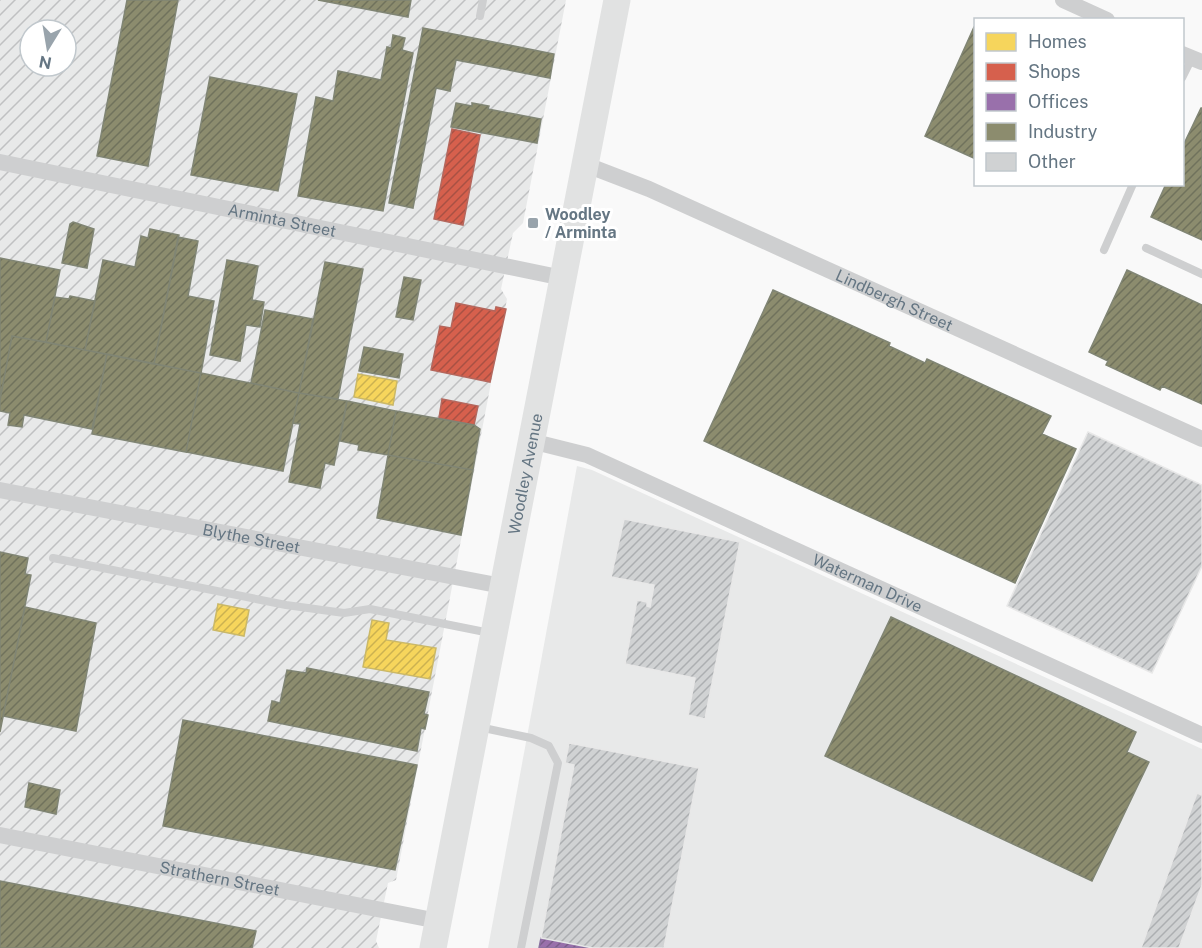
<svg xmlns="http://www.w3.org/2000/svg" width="1202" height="948" font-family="'Public Sans',sans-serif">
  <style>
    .built { fill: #e8e9e9 }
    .industrial { fill: url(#industrial-furrows); fill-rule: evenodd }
    .homes { fill: url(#homes-hatch); stroke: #cab868; stroke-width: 1.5 }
    .shops { fill: url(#shops-hatch); stroke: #b4675d; stroke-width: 1.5 }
    .offices { fill: url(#offices-hatch); stroke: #89729f; stroke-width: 1.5 }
    .industry { fill: url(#industry-hatch); stroke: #808574; stroke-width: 1.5 }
    .building { fill: url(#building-hatch); stroke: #e8e8e8; stroke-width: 1.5 }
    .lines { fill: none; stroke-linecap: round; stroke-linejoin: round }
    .lane { stroke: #cecfd0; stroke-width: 8 }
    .street { stroke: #cecfd0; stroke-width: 16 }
    .primary { stroke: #e1e2e2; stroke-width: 27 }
    .poi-dot { fill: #99a4ac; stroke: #fff; stroke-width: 2 }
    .labels { text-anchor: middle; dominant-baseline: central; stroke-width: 6; stroke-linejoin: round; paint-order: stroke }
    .poi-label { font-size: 16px; font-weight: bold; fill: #657683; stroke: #fff; text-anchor: start }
    .street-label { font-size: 16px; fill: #657683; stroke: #fff }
  </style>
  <defs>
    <pattern id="industrial-furrows" width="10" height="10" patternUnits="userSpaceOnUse" patternTransform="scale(1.5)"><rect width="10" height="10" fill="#e8e9e9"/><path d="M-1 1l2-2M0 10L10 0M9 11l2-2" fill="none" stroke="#c0c1c2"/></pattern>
    <pattern id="homes-hatch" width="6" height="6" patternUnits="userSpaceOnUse" patternTransform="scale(1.5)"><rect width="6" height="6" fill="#f6d55c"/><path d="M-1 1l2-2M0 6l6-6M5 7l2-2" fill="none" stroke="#cbb151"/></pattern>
    <pattern id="shops-hatch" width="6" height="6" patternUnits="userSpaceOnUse" patternTransform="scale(1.5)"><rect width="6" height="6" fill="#d6604d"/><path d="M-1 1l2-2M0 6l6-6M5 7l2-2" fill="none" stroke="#a85144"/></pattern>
    <pattern id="offices-hatch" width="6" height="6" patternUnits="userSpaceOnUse" patternTransform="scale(1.5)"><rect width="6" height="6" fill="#9970ab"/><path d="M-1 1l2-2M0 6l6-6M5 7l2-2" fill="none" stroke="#7a5d8a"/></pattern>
    <pattern id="industry-hatch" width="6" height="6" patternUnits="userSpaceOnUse" patternTransform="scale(1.5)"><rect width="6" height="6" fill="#8c8c6e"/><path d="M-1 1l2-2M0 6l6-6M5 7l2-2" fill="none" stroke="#70725c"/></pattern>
    <pattern id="building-hatch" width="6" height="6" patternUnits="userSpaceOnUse" patternTransform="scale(1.5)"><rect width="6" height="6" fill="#d0d2d3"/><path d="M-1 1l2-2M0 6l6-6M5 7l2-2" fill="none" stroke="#acafb1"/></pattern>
  </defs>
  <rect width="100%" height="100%" fill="#f9f9f9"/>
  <path class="built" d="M577 466 592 470 1202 749V948H488Z"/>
  <path class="industrial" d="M0 0H566L523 223 513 233 501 289 507 299 396 880 388 883 376 941 379 948H0ZM30 30H66V66H30Z"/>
  <path class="homes" d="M358 374 397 381 393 405 354 397Z
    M218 604 249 610 244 636 213 630Z
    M372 620 389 623 386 640 436 648 430 679 363 667Z"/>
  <path class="shops" d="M452 129 480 135 463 225 434 219Z
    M456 303 495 311 496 307 506 309 490 382 431 370 440 326 451 328Z
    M442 399 478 406 474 425 439 418Z"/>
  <path class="offices" d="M541 938 593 948H539Z"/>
  <path class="industry" d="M127 0H178L148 166 97 156Z
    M318 0H411L408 17Z
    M974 27H976V159L925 136Z
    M423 28 554 54 550 78 456 60 450 91 436 88 413 208 389 203Z
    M393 35 405 38 402 50 413 53 383 211 298 196 316 97 333 101 338 71 381 80 387 47 391 48Z
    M210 77 297 94 278 191 191 175Z
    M456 103 472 106V103L489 106 488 109 541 119 537 143 451 127Z
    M1201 108H1202V240L1151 217 1166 184H1182V148Z
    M73 222 94 229 87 268 62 263 70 224Z
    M150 229 179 235 154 364 85 350 103 260 135 267 141 236 148 238Z
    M178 237 198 241 188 296 214 301 201 373 154 364Z
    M0 258 60 270 46 342 12 336 0 400Z
    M227 260 258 266 252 300 264 302 260 327 246 325 240 361 210 355Z
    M325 262 363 269 338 399 299 393Z
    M1127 270 1202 305V404L1162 386 1160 390 1106 365 1108 361 1089 352Z
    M404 277 421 280 413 320 396 317Z
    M773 290 890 343 889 346 925 363 927 359 1051 416 1042 434 1076 449 1015 583 704 441Z
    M70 296 95 301 85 350 46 342 55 297 69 299Z
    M265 310 313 319 299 393 251 383Z
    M12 336 107 354 92 429 24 415 22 427 8 425 10 413 0 411V400Z
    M364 347 403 354 399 378 359 371Z
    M107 354 201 373 186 452 92 434Z
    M201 373 299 393 283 471 186 452Z
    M299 393 347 401 334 465 325 463 320 488 289 482 300 424 293 423Z
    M347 401 396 411 388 455 358 450 359 445 340 441Z
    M396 411 474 425 480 429 473 470 388 455Z
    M388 455 473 470 461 535 377 518Z
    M0 552 28 558 25 574 31 575 0 732Z
    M25 607 96 623 76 731 3 716Z
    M891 617 1136 732 1127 752 1149 762 1092 881 825 756Z
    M307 668 429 692 424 714 428 715 425 729 421 728 417 751 268 721 272 701 280 703 287 670 306 673Z
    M183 720 417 765 395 870 163 826Z
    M29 783 60 790 56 814 25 807Z
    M0 881 256 931 252 948H0Z"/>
  <path class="building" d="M1088 432 1202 485V566L1152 673 1007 606Z
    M624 519 740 542 705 719 688 715 695 678 625 664 637 600 647 602V606L650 607 654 585 611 577Z
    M569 743 699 768 664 948H593L541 938 574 765 565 763Z
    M1197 793 1202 795V885L1179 948H1141Z"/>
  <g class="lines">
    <path class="lane" d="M480 16 483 0
      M1182 78 1192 58
      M1146 248 1202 274
      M1104 250 1133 184
      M53 558 286 605 344 613 370 609 490 633
      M479 727 531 738 549 746 558 763 521 948"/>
    <g class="street">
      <path d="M1063 0 1107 20"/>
      <path d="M1182 54 1202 62"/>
      <path id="s1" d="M0 162 563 278"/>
      <path id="s2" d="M584 164 649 189 1202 439"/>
      <path id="s3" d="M531 441 587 455 1202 735"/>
      <path id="s4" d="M0 490 502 586"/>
      <path id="s5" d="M0 835 438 921"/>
    </g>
    <path class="primary" id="s6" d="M433 948 617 0"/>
  </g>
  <rect class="poi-dot" x="527" y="217" width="12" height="12" rx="3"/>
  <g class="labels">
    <g class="poi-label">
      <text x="545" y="214">Woodley<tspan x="545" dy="18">/ Arminta</tspan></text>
    </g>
    <g class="street-label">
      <text stroke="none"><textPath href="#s1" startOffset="288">Arminta Street</textPath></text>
      <text stroke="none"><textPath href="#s2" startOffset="339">Lindbergh Street</textPath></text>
      <text stroke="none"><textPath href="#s6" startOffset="483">Woodley Avenue</textPath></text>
      <text stroke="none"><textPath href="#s4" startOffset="256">Blythe Street</textPath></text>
      <text stroke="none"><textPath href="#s3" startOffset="366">Waterman Drive</textPath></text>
      <text stroke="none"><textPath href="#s5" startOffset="224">Strathern Street</textPath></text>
    </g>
  </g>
  <rect x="974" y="18" width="210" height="168" fill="#ffffff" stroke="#c1c8cd" stroke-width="1.5"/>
  <rect x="986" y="33" width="30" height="18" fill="#f6d55c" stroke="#c1c8cd" stroke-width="1.5"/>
  <text x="1028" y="48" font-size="18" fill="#657683">Homes</text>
  <rect x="986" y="63" width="30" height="18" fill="#d6604d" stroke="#c1c8cd" stroke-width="1.5"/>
  <text x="1028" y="78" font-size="18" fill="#657683">Shops</text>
  <rect x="986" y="93" width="30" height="18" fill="#9970ab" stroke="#c1c8cd" stroke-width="1.5"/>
  <text x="1028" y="108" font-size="18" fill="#657683">Offices</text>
  <rect x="986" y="123" width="30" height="18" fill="#8c8c6e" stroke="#c1c8cd" stroke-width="1.5"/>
  <text x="1028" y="138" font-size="18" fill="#657683">Industry</text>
  <rect x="986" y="153" width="30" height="18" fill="#d0d2d3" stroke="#c1c8cd" stroke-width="1.5"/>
  <text x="1028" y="168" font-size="18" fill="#657683">Other</text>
  <g transform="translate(48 48) rotate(191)"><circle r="28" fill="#ffffff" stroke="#c1c8cd" stroke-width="1.5"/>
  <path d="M0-4.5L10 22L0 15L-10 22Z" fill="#99a4ac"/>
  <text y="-9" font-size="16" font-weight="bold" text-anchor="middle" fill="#657683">N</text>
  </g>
</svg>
